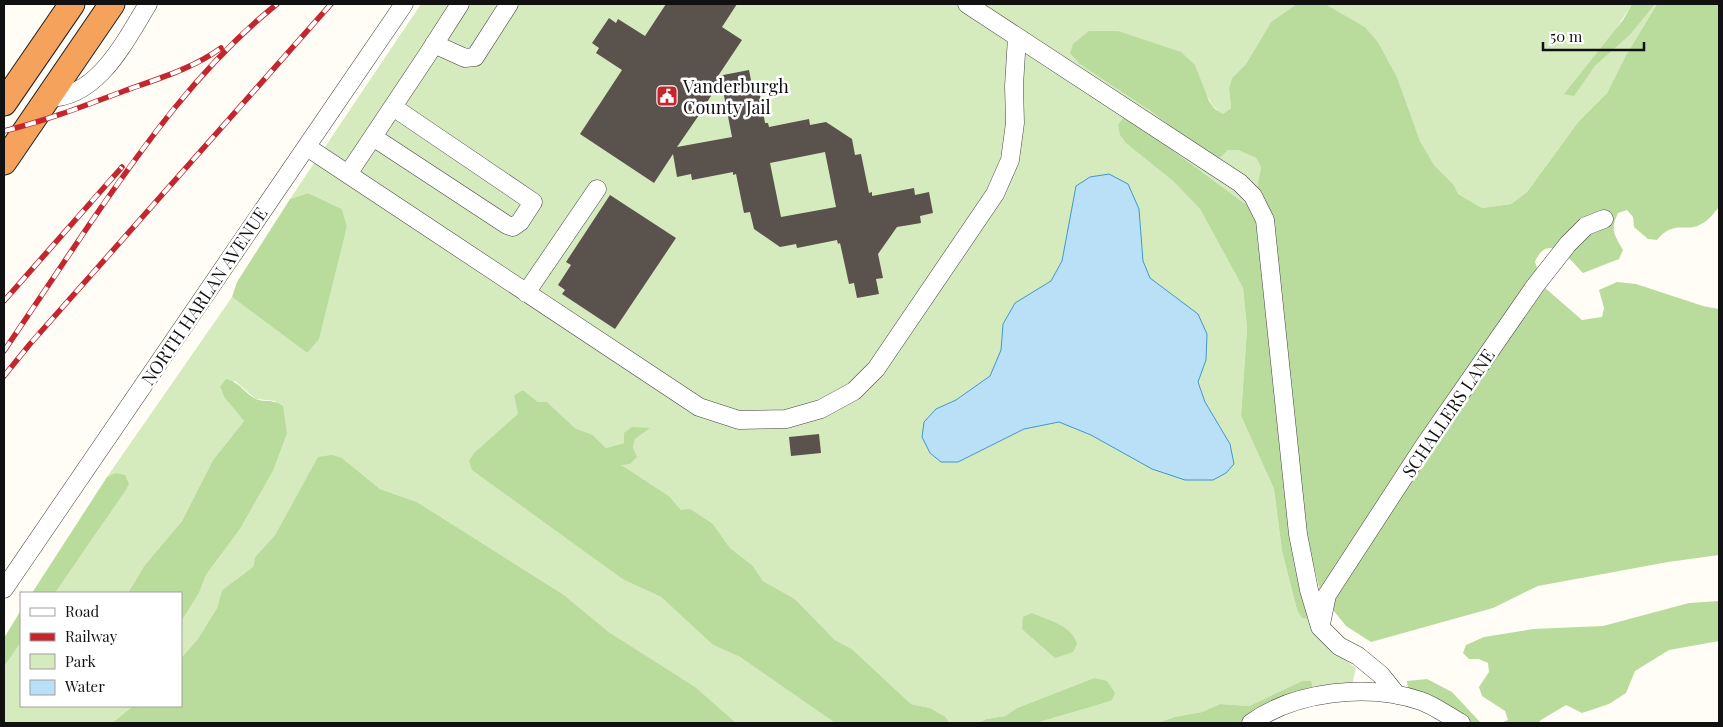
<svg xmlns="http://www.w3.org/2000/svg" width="1723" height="727" font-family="'Playfair Display',serif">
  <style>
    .green { fill: #d5ebbd; fill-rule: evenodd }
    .forest { fill: #b9dc9c }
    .water { fill: #b9e0f7; stroke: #3f96cf }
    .building { fill: #5a524d; fill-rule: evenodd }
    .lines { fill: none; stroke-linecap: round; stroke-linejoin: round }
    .minor-casing { stroke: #444; stroke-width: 19 }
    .highway-casing { stroke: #222; stroke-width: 27 }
    .minor { stroke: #fff; stroke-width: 18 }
    .highway { stroke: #f5a25d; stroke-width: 25 }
    .rail-casing { stroke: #c4262e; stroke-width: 5.5 }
    .rail { stroke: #fff; stroke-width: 4; stroke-dasharray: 11; stroke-linecap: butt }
    .labels { text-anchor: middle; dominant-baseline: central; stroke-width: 5; stroke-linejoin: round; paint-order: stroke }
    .poi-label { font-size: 18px; fill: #111; stroke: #fff; text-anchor: start }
    .street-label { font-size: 18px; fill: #111; stroke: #fff }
  </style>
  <rect width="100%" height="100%" fill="#fffdf5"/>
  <path class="green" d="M421 4H1299L1271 22 1246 64 1232 78 1229 88 1231 108 1223 114C1206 104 1202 83 1195 65L1149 110 1203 154 1221 157 1228 150H1238L1256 158 1261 167 1254 204 1244 203 1133 121 1172 180 1200 209 1243 288 1247 328 1241 416 1274 489 1282 551 1297 610 1311 619 1316 632 1325 645 1356 668 1352 685 1313 690 1302 681 1249 706 1220 704 1202 712 1174 717 1158 723H1036L1111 701 1094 678 1017 708 1005 716 986 719 979 723H949L946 717 930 708 911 704 852 649 835 640 795 599 763 581 752 565 730 548 713 524 681 510 669 496 620 465 633 448 635 439 649 428 624 443 606 448 593 435 575 428 547 402H538L523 390 514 395 519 414 475 452 624 580 661 597 713 645 740 657 835 723H736L610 633 564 595 417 502 380 489 342 458H318L275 535 255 557 253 567 222 590 217 608 197 640 181 658V622L199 593 206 575 240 529 273 471 287 434 275 401 256 399 235 381 220 388 224 397 244 421 213 460 182 521 144 566 128 593H55L124 493 115 473 107 477 232 297 307 353 347 226 342 209 308 193 290 199ZM1076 186 1139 209 1143 261 1150 278 1198 314 1207 334 1206 360 1198 382 1205 402 1230 444 1091 435 1059 422 1024 429 958 462 936 409 956 400 990 376 1001 350 1003 324 1015 303 1051 281 1062 261Z
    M1324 4H1632L1573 96 1595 66 1631 34 1655 4H1657L1625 57 1607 93 1579 121 1527 192 1511 204 1482 208 1458 194 1454 185 1434 165 1420 141 1397 77 1378 42 1365 27Z
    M21 642V706H133L112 723H4V667Z"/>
  <path class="forest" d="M1297 4H1325L1365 27 1378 42 1397 77 1420 141 1434 165 1454 185 1458 194 1482 208 1511 204 1527 192 1579 121 1607 93 1625 57 1657 4H1719V207C1714 213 1708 221 1701 224 1687 233 1673 219 1657 240L1648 239 1634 227 1633 217 1627 210 1618 213C1610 230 1614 234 1623 250L1619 259 1583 273C1570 259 1548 231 1535 262L1544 287 1582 320 1602 317 1604 308 1599 290 1617 282 1636 284 1703 306 1719 309V555L1668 562 1538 586 1493 608 1371 642 1346 626 1321 595 1309 547 1311 619 1302 618 1297 610 1282 551 1274 489 1241 416 1247 328 1243 288 1200 209 1172 180 1126 143 1120 135 1118 125 1124 117 1133 121 1244 203 1254 204 1261 167 1256 158 1238 150H1228L1221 157 1212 159 1149 110 1080 64 1070 53 1073 44 1089 31H1118L1181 52 1195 65 1209 101 1215 109 1223 114 1231 108 1229 88 1232 78 1246 64 1271 22Z
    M1632 4H1655L1631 34 1595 66 1574 96 1564 94 1623 20Z
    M308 193 342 209 347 226 319 339 307 353 232 297 237 282 290 199Z
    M226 379C241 383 244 393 256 399 265 403 271 398 283 406L287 434 273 471 240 529 206 575 199 593 181 622V593H128L144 566 182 521 213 460 244 421 224 397 220 387Z
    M523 390 538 402H547L575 428 593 435 606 448 624 443V433L632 427 650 428 635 439 633 448 637 457 630 464 621 465 669 496 681 510 690 509 713 524 730 548 752 565 763 581 795 599 835 640 852 649 911 704 930 708 946 717 949 723H835L740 657 713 645 661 597 624 580 472 470 469 461 475 452 518 414 514 395Z
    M332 455 342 458 380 489 417 502 564 595 610 633 695 687 736 723H112L133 706H181V658L197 640 217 608 222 590 253 567 255 557 275 535 318 457Z
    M115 473 125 475 129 484 124 493 55 593H32L107 477Z
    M1719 601V641L1669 650 1635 671 1626 693 1609 704 1582 713 1566 705 1541 720 1538 723H1501L1508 720 1505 711 1482 696 1479 687 1489 672 1488 663 1479 659H1469L1463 653 1466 645 1484 637 1533 629 1603 626 1689 603Z
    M21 610V642L4 667V638Z
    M1032 613C1049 621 1072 625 1077 644L1073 652 1055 658 1022 629 1023 617Z
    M1094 678 1107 681 1115 693 1111 701 1036 723H979L986 719 1005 716 1017 708Z
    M1427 679 1452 692 1480 722 1490 723H1448L1409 699 1407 681Z
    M1302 681H1311L1313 690 1259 723H1158L1174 717 1202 712 1220 704 1249 706Z"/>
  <path class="water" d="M1109 174 1128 184 1139 209 1143 261 1150 278 1198 314 1207 334 1206 360 1198 382 1205 402 1230 444 1234 464 1226 473 1213 480H1185L1152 469 1091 435 1059 422 1024 429 958 462H941L930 453 922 437 924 422 936 409 956 400 990 376 1001 350 1003 324 1015 303 1051 281 1062 261 1076 186 1090 177Z"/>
  <path class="building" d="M666 4H737L722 27 742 40 718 76 749 70 752 85 758 84 765 123H768L769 127 809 119 810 125 826 122 852 139 855 155 861 154 869 193 872 192V196L914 188 915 195 929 192 933 213 920 216 921 223 897 227 878 254 883 278 876 279 879 294 857 298 854 283 849 284 840 243 838 244 837 240 797 248 796 244 780 247 754 229 750 212 744 213 736 174 733 175V172L692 180 691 174 677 177 673 154 654 183 580 134 622 70 596 53 599 48 592 43 609 18 616 23 618 19 645 36ZM721 80 732 137 677 147 697 118ZM825 152 836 207 781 217 770 163Z
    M610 195 676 238 615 329 562 294 565 290 558 285 571 265 566 262Z
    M819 434 821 453 791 456 789 437Z"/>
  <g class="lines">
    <g class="minor-casing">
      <path id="minor" d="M967 4 1240 183 1253 196 1265 220 1298 534 1309 590 1320 627 1339 646 1358 656 1381 675 1397 695
        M434 44 465 58 475 57 509 4
        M48 98C98 98 125 41 148 4
        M373 137 507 225 513 227 520 222 533 202 393 107
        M307 147 699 407 739 420 786 419 821 409 854 391 876 369 995 194 1010 160 1015 123 1014 86 1017 37
        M348 174 426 57 460 4
        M526 293 597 189
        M4 589 404 4
        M1321 624 1327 595 1424 446 1535 286 1568 244 1586 226 1604 219
        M1251 723C1295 691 1369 683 1421 701 1435 706 1448 716 1461 723"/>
    </g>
    <g class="highway-casing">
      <path id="highway" d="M4 103 72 4
        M4 162 112 4"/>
    </g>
    <use href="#minor" class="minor"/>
    <use href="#highway" class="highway"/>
    <g class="rail-casing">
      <path id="rail" d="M4 131C45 121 84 106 124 91 157 79 192 69 221 48
        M4 301 122 167
        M4 351C32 309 61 267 89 225 144 145 201 65 277 4
        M4 376 30 344 331 4"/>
    </g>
    <use href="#rail" class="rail"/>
  </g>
  <defs>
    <g id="civic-square" transform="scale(1.125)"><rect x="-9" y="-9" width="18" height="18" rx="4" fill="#c4262e" stroke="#fff"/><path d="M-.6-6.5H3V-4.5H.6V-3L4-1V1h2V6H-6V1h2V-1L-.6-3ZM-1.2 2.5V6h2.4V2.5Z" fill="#fff"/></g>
  </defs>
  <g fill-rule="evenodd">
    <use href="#civic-square" x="667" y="96"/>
  </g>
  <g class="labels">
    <g class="poi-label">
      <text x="683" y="86">Vanderburgh<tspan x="683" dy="21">County Jail</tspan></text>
    </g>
    <g class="street-label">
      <text transform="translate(204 296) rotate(-56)">NORTH HARLAN AVENUE</text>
      <text transform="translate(1448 413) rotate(-56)">SCHALLERS LANE</text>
    </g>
  </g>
  <rect width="1723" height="727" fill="none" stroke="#111111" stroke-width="10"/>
  <rect x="20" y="592" width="162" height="115" fill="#ffffff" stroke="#a0a0a0"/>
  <rect x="30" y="608" width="25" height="8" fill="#ffffff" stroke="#a0a0a0"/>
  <text x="65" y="617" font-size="15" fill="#111111">Road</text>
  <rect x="30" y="633" width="25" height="8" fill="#c4262e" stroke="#a0a0a0"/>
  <text x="65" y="642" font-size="15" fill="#111111">Railway</text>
  <rect x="30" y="654" width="25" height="15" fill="#d5ebbd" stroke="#a0a0a0"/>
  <text x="65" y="667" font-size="15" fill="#111111">Park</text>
  <rect x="30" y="680" width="25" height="15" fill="#b9e0f7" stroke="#a0a0a0"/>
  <text x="65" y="692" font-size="15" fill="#111111">Water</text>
  <path d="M1543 42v8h101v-8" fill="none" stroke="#111111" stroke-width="2.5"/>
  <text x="1550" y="42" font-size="15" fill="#111111" stroke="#ffffff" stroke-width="4" paint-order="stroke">50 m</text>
</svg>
